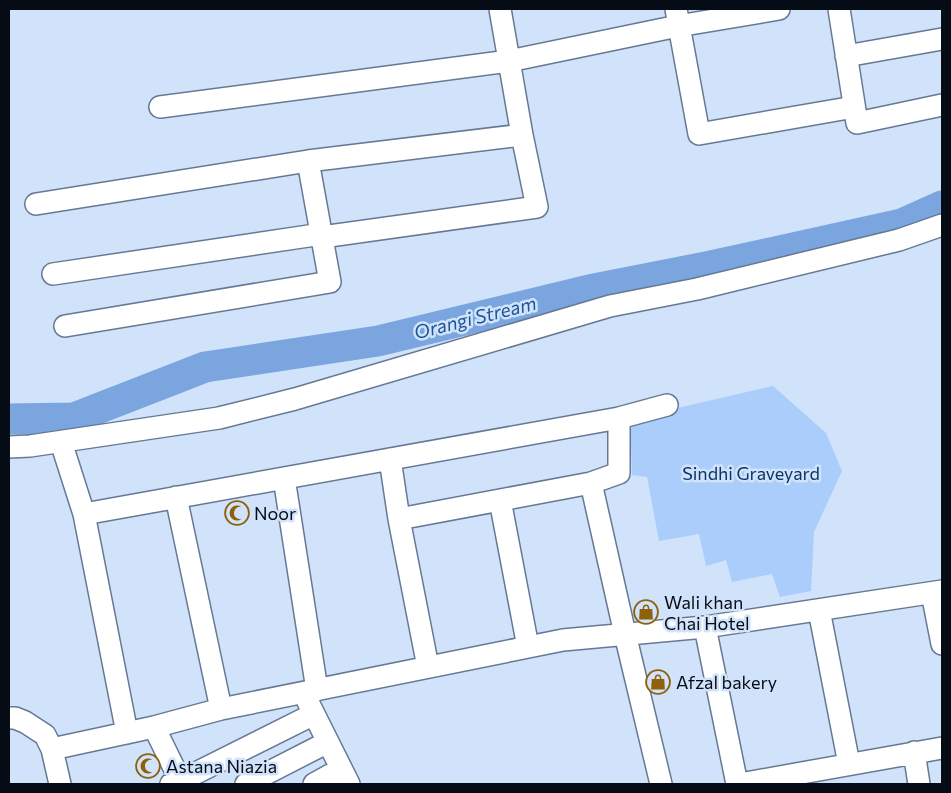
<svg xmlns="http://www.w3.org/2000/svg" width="951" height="793" font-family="Commissioner,sans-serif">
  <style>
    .green { fill: #aacdfc }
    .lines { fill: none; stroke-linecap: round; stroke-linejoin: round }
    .river { stroke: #7aa5de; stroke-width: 31 }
    .minor-casing { stroke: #657994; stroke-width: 24 }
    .minor { stroke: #fff; stroke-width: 21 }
    .labels { text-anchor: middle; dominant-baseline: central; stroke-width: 5; stroke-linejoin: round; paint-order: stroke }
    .park-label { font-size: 18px; fill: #093568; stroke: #d1e3fa }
    .poi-label { font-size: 18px; fill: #050c16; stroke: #d1e3fa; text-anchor: start }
    .water-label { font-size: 19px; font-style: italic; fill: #1b5498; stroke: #d1e3fa }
  </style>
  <rect width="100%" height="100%" fill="#d1e3fa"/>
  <path class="green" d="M773 386 826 433 842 471 814 532 811 591 780 597 772 574 732 582 726 560 706 566 699 534 659 541 647 477 632 475 630 419Z"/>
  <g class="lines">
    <path class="river" d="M9 419 74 418 205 367 378 341 589 290 711 266 902 224 942 206"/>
    <g class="minor-casing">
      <path id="minor" d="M676 9 699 134 854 107
        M839 9 857 123 942 105
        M846 56 942 39
        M160 107 509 61 678 26 779 9
        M36 204 308 161 522 135
        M322 237 537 207 522 135 500 9
        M53 274 322 234
        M65 326 330 282 308 161
        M61 442 84 514 127 733
        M9 447 30 446 219 418 295 399 610 306 697 289 899 240 942 225
        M390 459 399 519 428 667
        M284 478 317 690
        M591 483 625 634 661 784
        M176 497 221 709
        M500 500 528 647
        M84 514 619 418 667 405
        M399 519 591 483 619 473V418
        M932 593 942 644
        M819 610 849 764
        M705 627 737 784
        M308 702 349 784
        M9 718H15L25 722 45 735 52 749 60 784
        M154 727 182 784
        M52 749 154 727 221 709 563 640 705 627 942 591
        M914 752 919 784
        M171 784 180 781 314 714
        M246 784 328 742
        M314 784 341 769
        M740 784 942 748"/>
    </g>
    <use href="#minor" class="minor"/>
  </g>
  <defs>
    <g id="mosque-ring" transform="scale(1.25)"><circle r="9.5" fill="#d1e3fa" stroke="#8e6009" stroke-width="1.5"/><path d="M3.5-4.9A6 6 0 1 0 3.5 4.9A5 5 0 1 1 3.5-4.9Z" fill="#8e6009"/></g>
    <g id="shop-ring" transform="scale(1.25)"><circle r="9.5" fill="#d1e3fa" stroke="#8e6009" stroke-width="1.5"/><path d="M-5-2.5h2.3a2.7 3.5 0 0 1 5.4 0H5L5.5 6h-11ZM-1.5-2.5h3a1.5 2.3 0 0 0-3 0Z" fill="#8e6009"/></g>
  </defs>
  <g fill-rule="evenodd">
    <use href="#mosque-ring" x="237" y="513"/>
    <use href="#shop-ring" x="646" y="612"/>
    <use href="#shop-ring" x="658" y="682"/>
    <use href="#mosque-ring" x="148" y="766"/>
  </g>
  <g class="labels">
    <g class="park-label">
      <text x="751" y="473">Sindhi Graveyard</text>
    </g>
    <g class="poi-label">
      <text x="254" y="513">Noor</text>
      <text x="664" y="602">Wali khan<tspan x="664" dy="21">Chai Hotel</tspan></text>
      <text x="676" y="682">Afzal bakery</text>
      <text x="166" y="766">Astana Niazia</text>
    </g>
    <g class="water-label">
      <text transform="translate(475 317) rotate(-14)">Orangi Stream</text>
    </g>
  </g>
  <rect width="951" height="793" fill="none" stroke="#050c16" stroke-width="20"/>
</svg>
